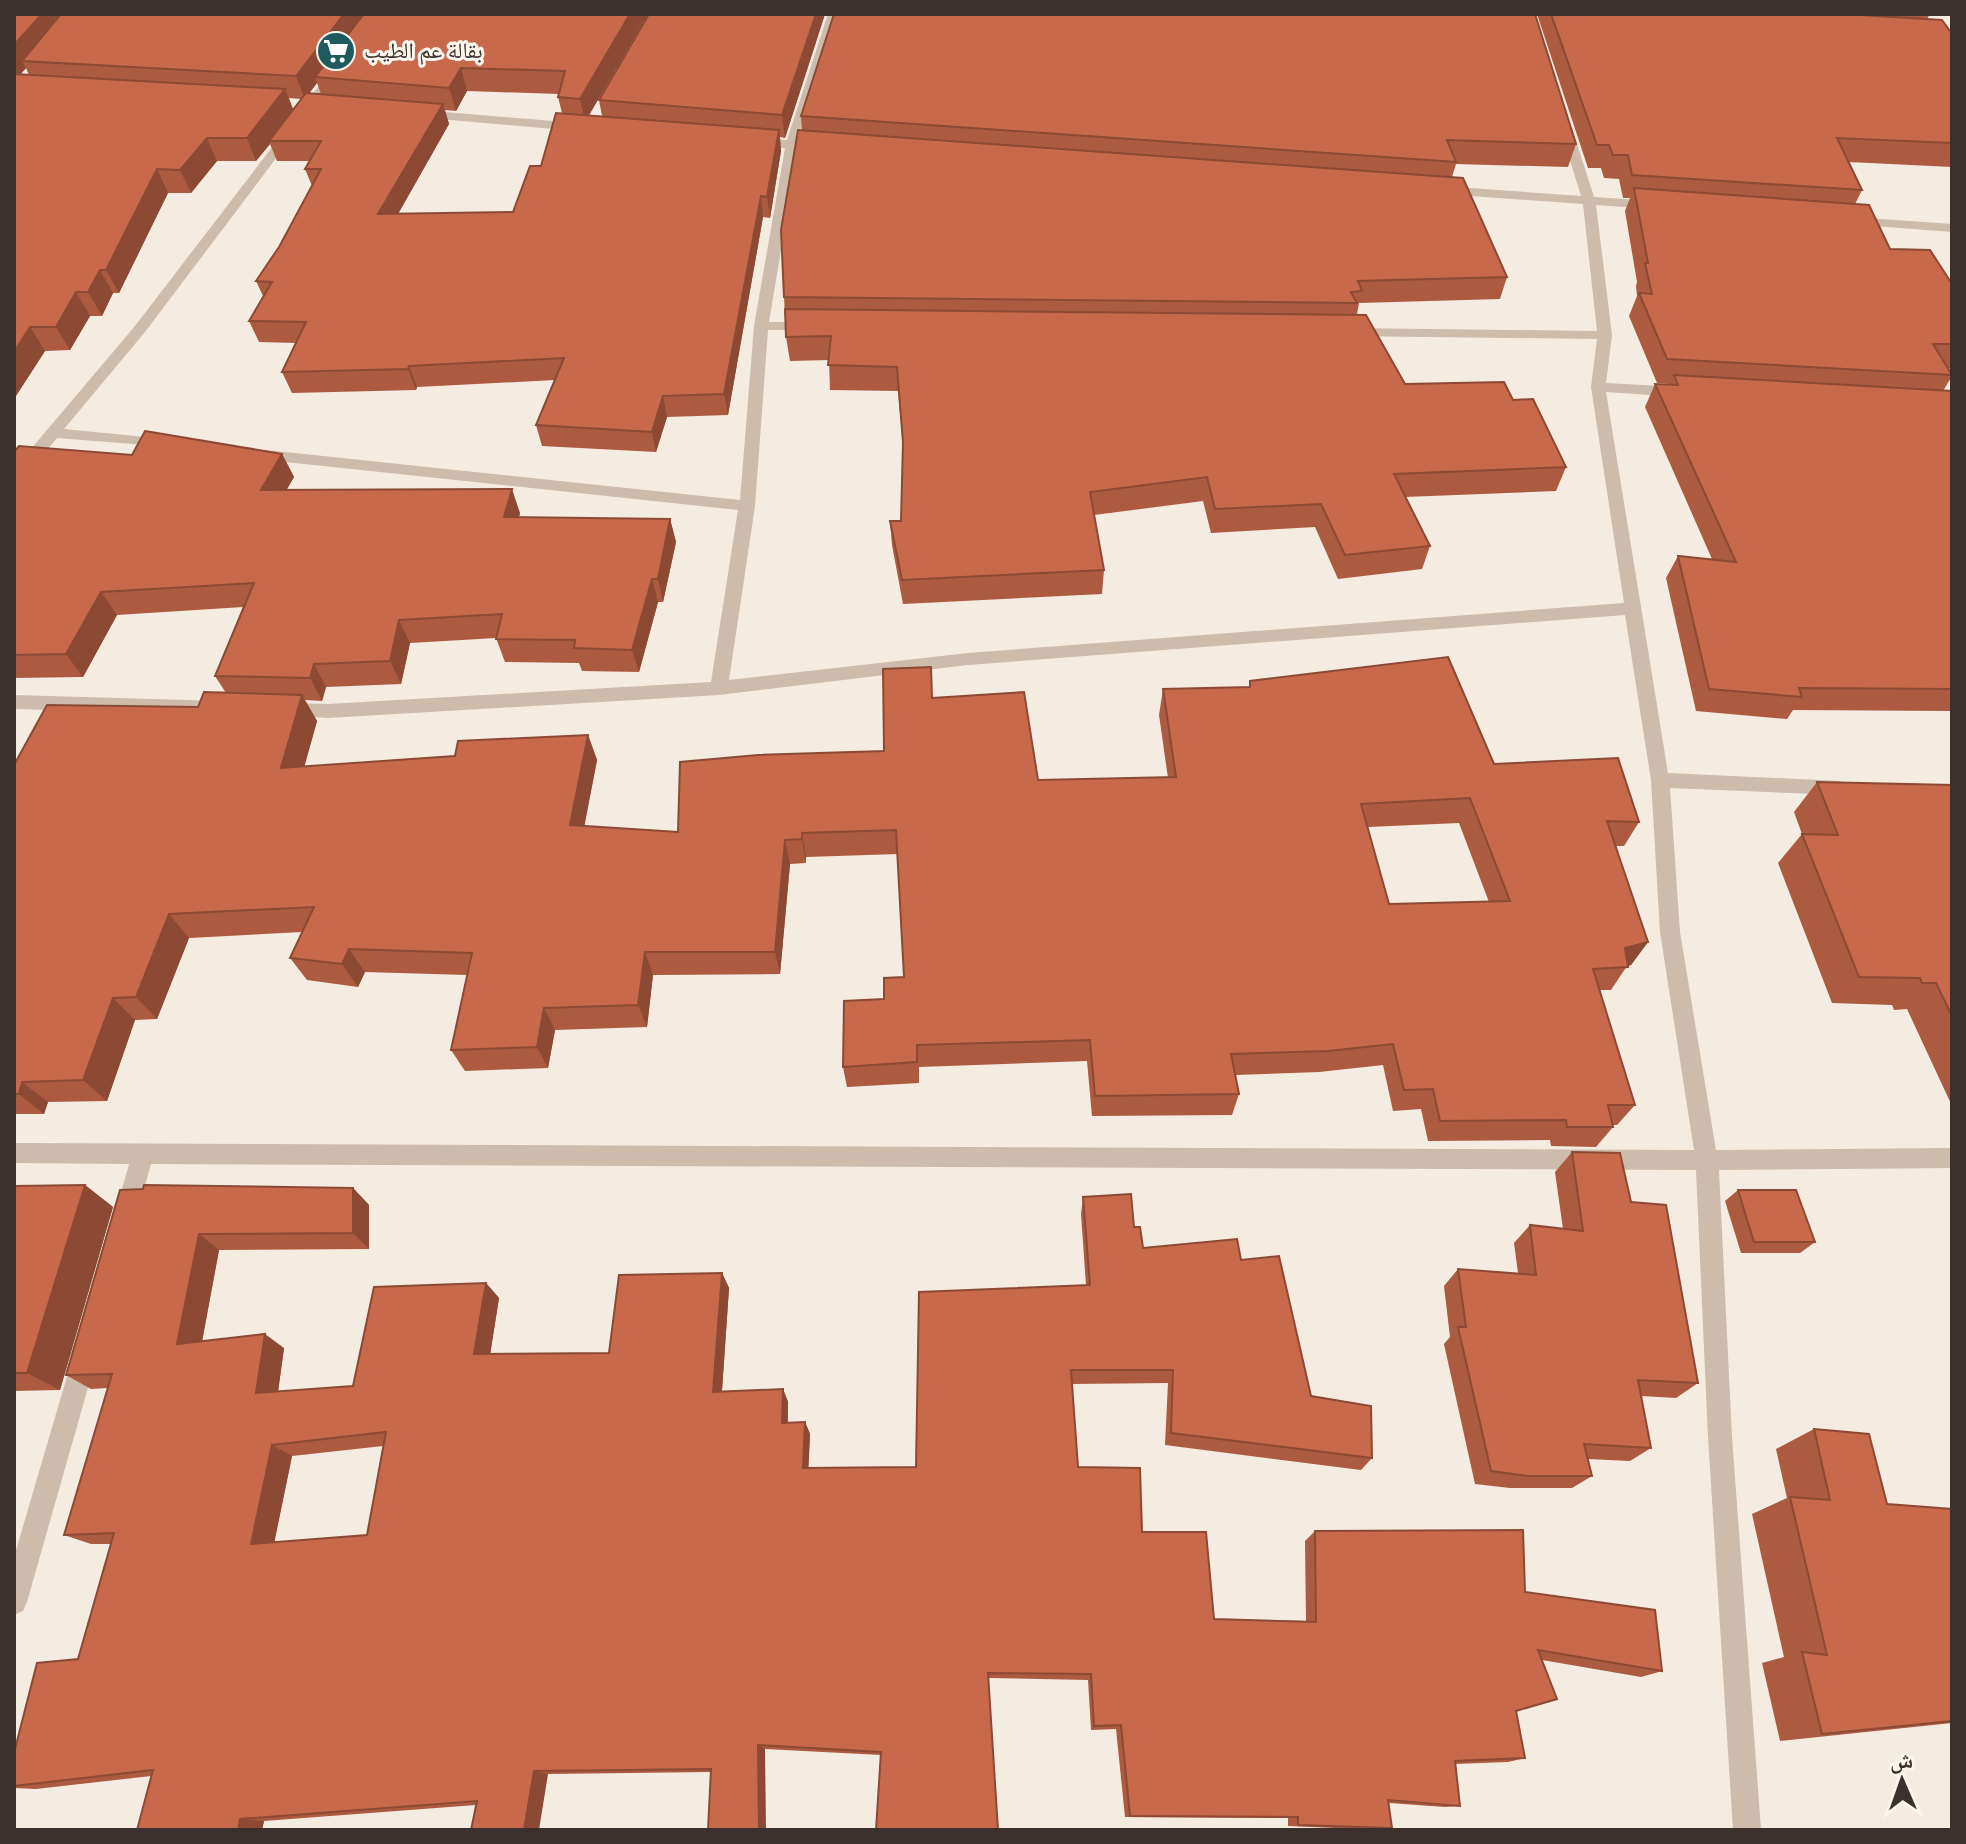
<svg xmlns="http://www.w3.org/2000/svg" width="1966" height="1844" font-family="'Varela Round','Noto Naskh Arabic',sans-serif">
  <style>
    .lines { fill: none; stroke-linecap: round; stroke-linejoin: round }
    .minor { fill: #cdbbac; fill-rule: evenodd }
    .wall { fill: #ac5a40; fill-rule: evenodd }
    .shaded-wall { fill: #8c4a34 }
    .building { fill: #c8694b; stroke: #8c4a34; stroke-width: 2; fill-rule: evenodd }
    .labels { text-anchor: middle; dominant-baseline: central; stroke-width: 6; stroke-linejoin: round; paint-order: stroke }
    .far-poi-label { font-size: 22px; fill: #3b302b; stroke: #fbf5ee; text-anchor: start }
  </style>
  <rect width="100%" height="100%" fill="#f4ebe1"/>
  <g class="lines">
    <path class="minor" d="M828 14H840L800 141 820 142 826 146 820 150 798 148 769 322H813L820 326 813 330H768L755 506 729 680 968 653 1624 603 1591 387 1597 339 1349 336 1342 332 1349 328 1597 331 1583 204 1442 194 1436 190 1442 186 1581 196 1560 128 1562 125 1572 128 1594 197 1654 201 1661 205 1654 209 1596 205 1612 335 1606 383 1680 387 1687 392 1680 397 1606 392 1668 773 1840 781 1849 788 1840 795 1670 788 1680 932 1716 1150 1952 1148V1168L1719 1170 1732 1437 1761 1830H1733L1708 1437 1696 1170 151 1164 137 1214 134 1222 126 1225 118 1222 115 1214 129 1164 14 1163V1143L1694 1150 1660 932 1651 780 1625 615 968 665 719 695 328 718 279 715 276 710 279 705 285 703 328 704 711 682 738 510 257 459 249 454 257 449 740 500 754 326 785 148 756 146 750 142 756 138 787 140Z
      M332 69 342 71 145 332 64 429 166 439 171 441V447L57 438 20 483 14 484V469L135 326Z
      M421 110 577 123 583 127 577 131 417 117V111Z
      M1853 217 1952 224V232L1848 224 1846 221Z
      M14 695 221 701 230 708 221 715 14 709Z
      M85 1344 94 1347 97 1356 27 1602 23 1611 14 1615V1557L73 1356 76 1347Z"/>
  </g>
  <path class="wall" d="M14 14H648L589 115 602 116 599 100 825 14 785 138 780 137 781 151 770 218 763 217 728 415 667 417 656 452 542 446 536 425 555 380 417 387 416 390 292 393 282 372 297 343 259 342 249 321 263 296 256 281 279 247 312 186 305 169 309 161H277L270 144 256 161H217L191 193H168L119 293H113L102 316H90L70 350 45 351 14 399ZM26 68 29 75H20ZM317 83 321 94 309 93ZM467 91 559 94 558 97 562 113 541 166 513 212 398 214 449 124 445 110 456 111ZM289 98 301 99 293 109Z
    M1537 14H1930L1927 19 1952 34V167L1849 162 1862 190 1855 204 1890 249 1952 284V368H1949L1952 373V376L1943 391H1952V711L1793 710 1787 719 1696 711 1666 578 1678 556 1712 559 1645 407 1655 384 1669 385 1670 384 1657 383 1629 316 1637 296 1636 286 1637 282 1625 211 1630 198H1623L1619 179 1604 178 1601 168H1588Z
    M801 116 1576 144 1568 167 1456 164 1452 177 1507 277 1500 299 1359 303 1357 314H1354V315L1405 384 1513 400 1566 467 1556 491 1405 497 1430 546 1422 569 1338 579 1315 527 1211 533 1203 501 1094 515 1104 570 1102 594 903 604 892 545 890 521H901L903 448 898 391 830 390 829 360 790 361 786 337 784 297 802 130Z
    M14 452 132 455 282 454 294 477 286 490 520 513 519 517 670 519 676 542 663 602H658L639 672 582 671 579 663 505 662 496 638 410 643 401 684 326 687 322 701 305 700 317 721 304 767 455 756 588 735 597 760 584 826 678 832 884 751 932 698 1038 780 1168 778 1159 715 1163 689 1249 687 1250 681 1494 764 1639 822 1624 846H1615L1648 942 1631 965 1627 966 1611 990H1599L1635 1105 1617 1125H1613V1127L1596 1147 1551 1146 1550 1140 1428 1141 1421 1109 1393 1111 1383 1065 1319 1072 1235 1075 1239 1094 1232 1115 1092 1116 1087 1061 919 1067V1083L847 1087 843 1067 884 999 904 977 898 854 806 857V863L790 864 780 974 653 975 647 1027 555 1030 548 1068 465 1071 451 1050 467 975 365 972 358 987 307 980 290 958 302 932 189 938 157 1019 135 1020 107 1101 48 1102 44 1114H14V765L198 707 226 693 215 676 243 607 117 615 83 677 14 678ZM1459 823 1489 902 1389 904 1368 827Z
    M1817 782 1952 785V1106L1907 1009 1894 1010 1892 1005 1832 1003 1778 863 1802 834 1794 812Z
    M1572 1152 1631 1202 1698 1383 1676 1398 1641 1396 1651 1448 1630 1461 1588 1459 1592 1476 1572 1488H1510L1475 1484 1444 1344 1450 1337 1444 1286 1458 1269 1518 1273 1514 1243 1530 1225 1563 1229 1555 1172Z
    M85 1185 113 1207 60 1390 14 1391V1186Z
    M353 1188 369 1205V1249L219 1250 202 1341 284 1348 278 1392 353 1386 486 1283 499 1298 490 1354 609 1353 722 1273 729 1288 722 1391 783 1389 788 1402V1423L805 1422 810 1434 808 1468 916 1467 1086 1285 1081 1214 1083 1197 1134 1227 1143 1248 1241 1260 1311 1396 1372 1458 1361 1470 1165 1445 1168 1383 1072 1384 1078 1467 1142 1532 1214 1619 1306 1621 1305 1541 1315 1531 1525 1592 1662 1671 1641 1677 1542 1660 1516 1711 1525 1758 1508 1762 1455 1764 1460 1806 1445 1807 1389 1803 1392 1828 1379 1830 1288 1826V1818L1125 1817 1116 1729 1091 1730 1088 1680 989 1678 881 1755 765 1749 710 1772 548 1774 476 1805 264 1821 262 1830 151 1776 36 1789 14 1788V1753L78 1659 111 1544H91L64 1535 108 1388 91 1389 66 1375 120 1190ZM383 1446 367 1535 274 1542 292 1456Z
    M1738 1190 1815 1242 1800 1253H1741L1725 1201Z
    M1814 1429 1887 1504 1952 1509V1723L1780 1741 1762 1663 1784 1657 1752 1514 1787 1498 1776 1449Z"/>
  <path class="shaded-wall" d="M42 14H73L22 61 26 68 14 81V45Z
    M344 14H369L315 77 317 83 305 99 296 76Z
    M630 14H648L585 122 580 99Z
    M816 14H825L785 138 782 115Z
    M461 68 467 91 456 111 449 88Z
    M285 89 294 112 269 141 270 144 256 161 247 138Z
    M443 104 449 124 386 235 378 214Z
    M779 130 781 151 770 218 767 197Z
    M207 138 217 161 191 193 180 170Z
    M157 169 168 193 119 293 106 270Z
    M761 196 763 217 728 415 724 394Z
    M100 270 113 293 102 316 88 292Z
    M76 292 90 316 70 350 56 327Z
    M30 327 45 351 14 399V352Z
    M409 366 417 387 416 390 408 369Z
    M663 396 667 417 656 452 652 432Z
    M282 454 294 477 273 514 261 490Z
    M512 489 520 513 512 541 504 517Z
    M670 519 676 542 663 602 658 579Z
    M652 579 658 602 639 672 632 650Z
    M101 592 117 615 83 677 66 654Z
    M399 620 410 643 401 684 390 661Z
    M314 664 326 687 322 701 310 678Z
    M302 695 317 721 297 793 281 768Z
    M588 735 597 760 580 849 570 825Z
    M802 833 806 857V863L802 839Z
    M785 840 790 864 780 974 775 952Z
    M169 914 189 938 157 1019 136 997Z
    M1648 942 1631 965 1621 968 1625 948Z
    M349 949 365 972 358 987 342 964Z
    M645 952 653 975 647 1027 638 1005Z
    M113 998 135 1020 107 1101 83 1080Z
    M544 1008 555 1030 548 1068 537 1047Z
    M22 1082 48 1102 44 1114 19 1094Z
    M85 1185 113 1207 60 1390 27 1373Z
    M353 1188 369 1205V1249L353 1233Z
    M199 1234 219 1250 199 1358 177 1344Z
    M722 1273 729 1288 721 1405 713 1392Z
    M486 1283 499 1298 488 1368 474 1354Z
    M265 1334 284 1348 276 1406 256 1393Z
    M783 1389 788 1402 787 1435 782 1423Z
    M805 1422 810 1434 808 1479 803 1468Z
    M272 1445 292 1456 272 1554 251 1544Z
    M758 1745 765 1749 766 1830H759Z
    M534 1771 548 1774 539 1830H524Z
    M240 1819 264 1821 262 1830H238Z"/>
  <path class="building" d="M14 14H42L14 45Z
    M61 14H344L296 76 22 61Z
    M364 14H630L580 99 558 97 565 71 461 68 449 88 315 77Z
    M649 14H816L782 115 599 100Z
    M834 14H1535L1576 144 1447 140 1456 162 801 116Z
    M1551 14H1844L1942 20 1952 34V143L1837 138 1862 190 1632 175 1628 155H1613L1609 145H1597Z
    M14 74 285 89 247 138H207L180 170 157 169 106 270H100L88 292H76L56 327H30L14 352Z
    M306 93 443 104 378 214 513 212 530 166H541L556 113 779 130 767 197 761 196 724 394 663 396 652 432 536 425 564 358 409 366 408 369 282 372 306 322 249 321 272 282 256 281 279 247 321 169H305L321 141H269Z
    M798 130 1463 178 1507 277 1358 281 1362 291 1351 292 1357 303 784 297 781 230Z
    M1634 188 1869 205 1890 249 1930 250 1952 284V344H1933L1952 375 1667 359 1639 293 1652 294 1645 263H1648Z
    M785 309 1366 315 1405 384 1504 382 1513 400 1533 399 1566 467 1394 474 1430 546 1345 555 1321 504 1215 509 1207 477 1090 492 1104 570 902 580 890 521H901L903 442 897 367 828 365 831 336 786 337Z
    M1674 375 1952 391V689L1799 688 1802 697 1709 689 1678 556 1736 562 1655 384 1678 385Z
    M145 431 282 454 261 490 512 489 504 517 670 519 658 579H652L632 650 574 648 575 640 496 639 502 614 399 620 390 661 314 664 310 678 215 676 254 583 101 592 66 654 14 655V452L19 446 132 455Z
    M1448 657 1494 764 1618 758 1639 822 1607 821 1648 942 1625 948 1628 967 1593 969 1635 1105H1608L1613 1127H1567L1566 1120 1440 1121 1433 1089 1404 1090 1393 1044 1328 1051 1231 1054 1239 1094 1095 1096 1090 1040 917 1045V1062L843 1067 844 1001 884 999V978L904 977 896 830 802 833V839L785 840 775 952H645L638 1005 544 1008 537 1047 451 1050 472 953 349 949 342 964 290 958 314 907 169 914 136 997 113 998 83 1080 22 1082 19 1094H14V765L47 705 198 707 204 692 302 695 281 768 455 756 458 741 588 735 570 825 678 832 680 762 758 755 884 751 883 669 931 667 932 698 1024 692 1038 780 1176 777 1163 689 1250 687V681ZM1470 798 1510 901 1389 904 1361 804Z
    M1817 782 1952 785V1016L1936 983H1922L1920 978 1859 977 1802 834 1838 835Z
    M1572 1152 1620 1153 1631 1202 1666 1205 1698 1383 1638 1380 1651 1448 1584 1444 1592 1476H1528L1491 1471 1458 1327H1466L1458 1269 1536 1275 1530 1225 1583 1231Z
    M85 1185 27 1373H14V1186Z
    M144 1185 353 1188V1233L199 1234 177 1344 265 1334 256 1393 353 1386 374 1287 486 1283 474 1354 609 1353 619 1275 722 1273 713 1392 783 1389 782 1423 805 1422 803 1468 916 1467 919 1292 1090 1285 1083 1197 1131 1194 1134 1227H1140L1143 1248 1237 1239 1241 1260 1279 1256 1311 1396 1371 1406 1372 1458 1171 1433 1173 1370H1071L1078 1467 1140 1468 1142 1532H1206L1214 1619 1316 1622 1315 1531 1523 1530 1525 1592 1655 1610 1662 1671 1538 1650 1557 1699 1516 1711 1525 1758 1455 1761 1460 1806 1388 1800 1392 1828 1298 1825V1817L1130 1816 1121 1725 1094 1726 1091 1674 988 1673 998 1830H876L881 1752 758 1745 759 1830H708L711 1769 534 1771 524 1830H471L477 1801 240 1819 238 1830H137L153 1770 14 1786V1753L37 1663 78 1659 114 1533 64 1535 112 1374 66 1375 120 1190 143 1189ZM386 1432 367 1535 251 1544 272 1445Z
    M1738 1190H1796L1815 1242H1754Z
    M1814 1429 1869 1434 1887 1504 1952 1509V1721L1822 1734 1802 1652 1827 1655 1790 1497 1830 1500Z"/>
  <defs>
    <g id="supermarket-disc" transform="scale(2)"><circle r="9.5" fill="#1f5a5e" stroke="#fbf5ee"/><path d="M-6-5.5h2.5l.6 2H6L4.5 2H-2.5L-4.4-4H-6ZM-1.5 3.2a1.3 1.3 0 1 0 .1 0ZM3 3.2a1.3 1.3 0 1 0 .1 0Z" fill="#fff"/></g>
  </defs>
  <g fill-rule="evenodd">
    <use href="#supermarket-disc" x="336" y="51"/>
  </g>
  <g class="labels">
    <g class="far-poi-label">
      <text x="364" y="51">بقالة عم الطيب</text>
    </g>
  </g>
  <rect width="1966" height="1844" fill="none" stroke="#3b302b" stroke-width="32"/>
  <g transform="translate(1902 1780) rotate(358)" stroke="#fbf5ee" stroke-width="6" paint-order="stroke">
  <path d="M0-6L14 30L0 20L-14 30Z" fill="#3b302b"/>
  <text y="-12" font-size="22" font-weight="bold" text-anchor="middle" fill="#3b302b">ش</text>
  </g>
</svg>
